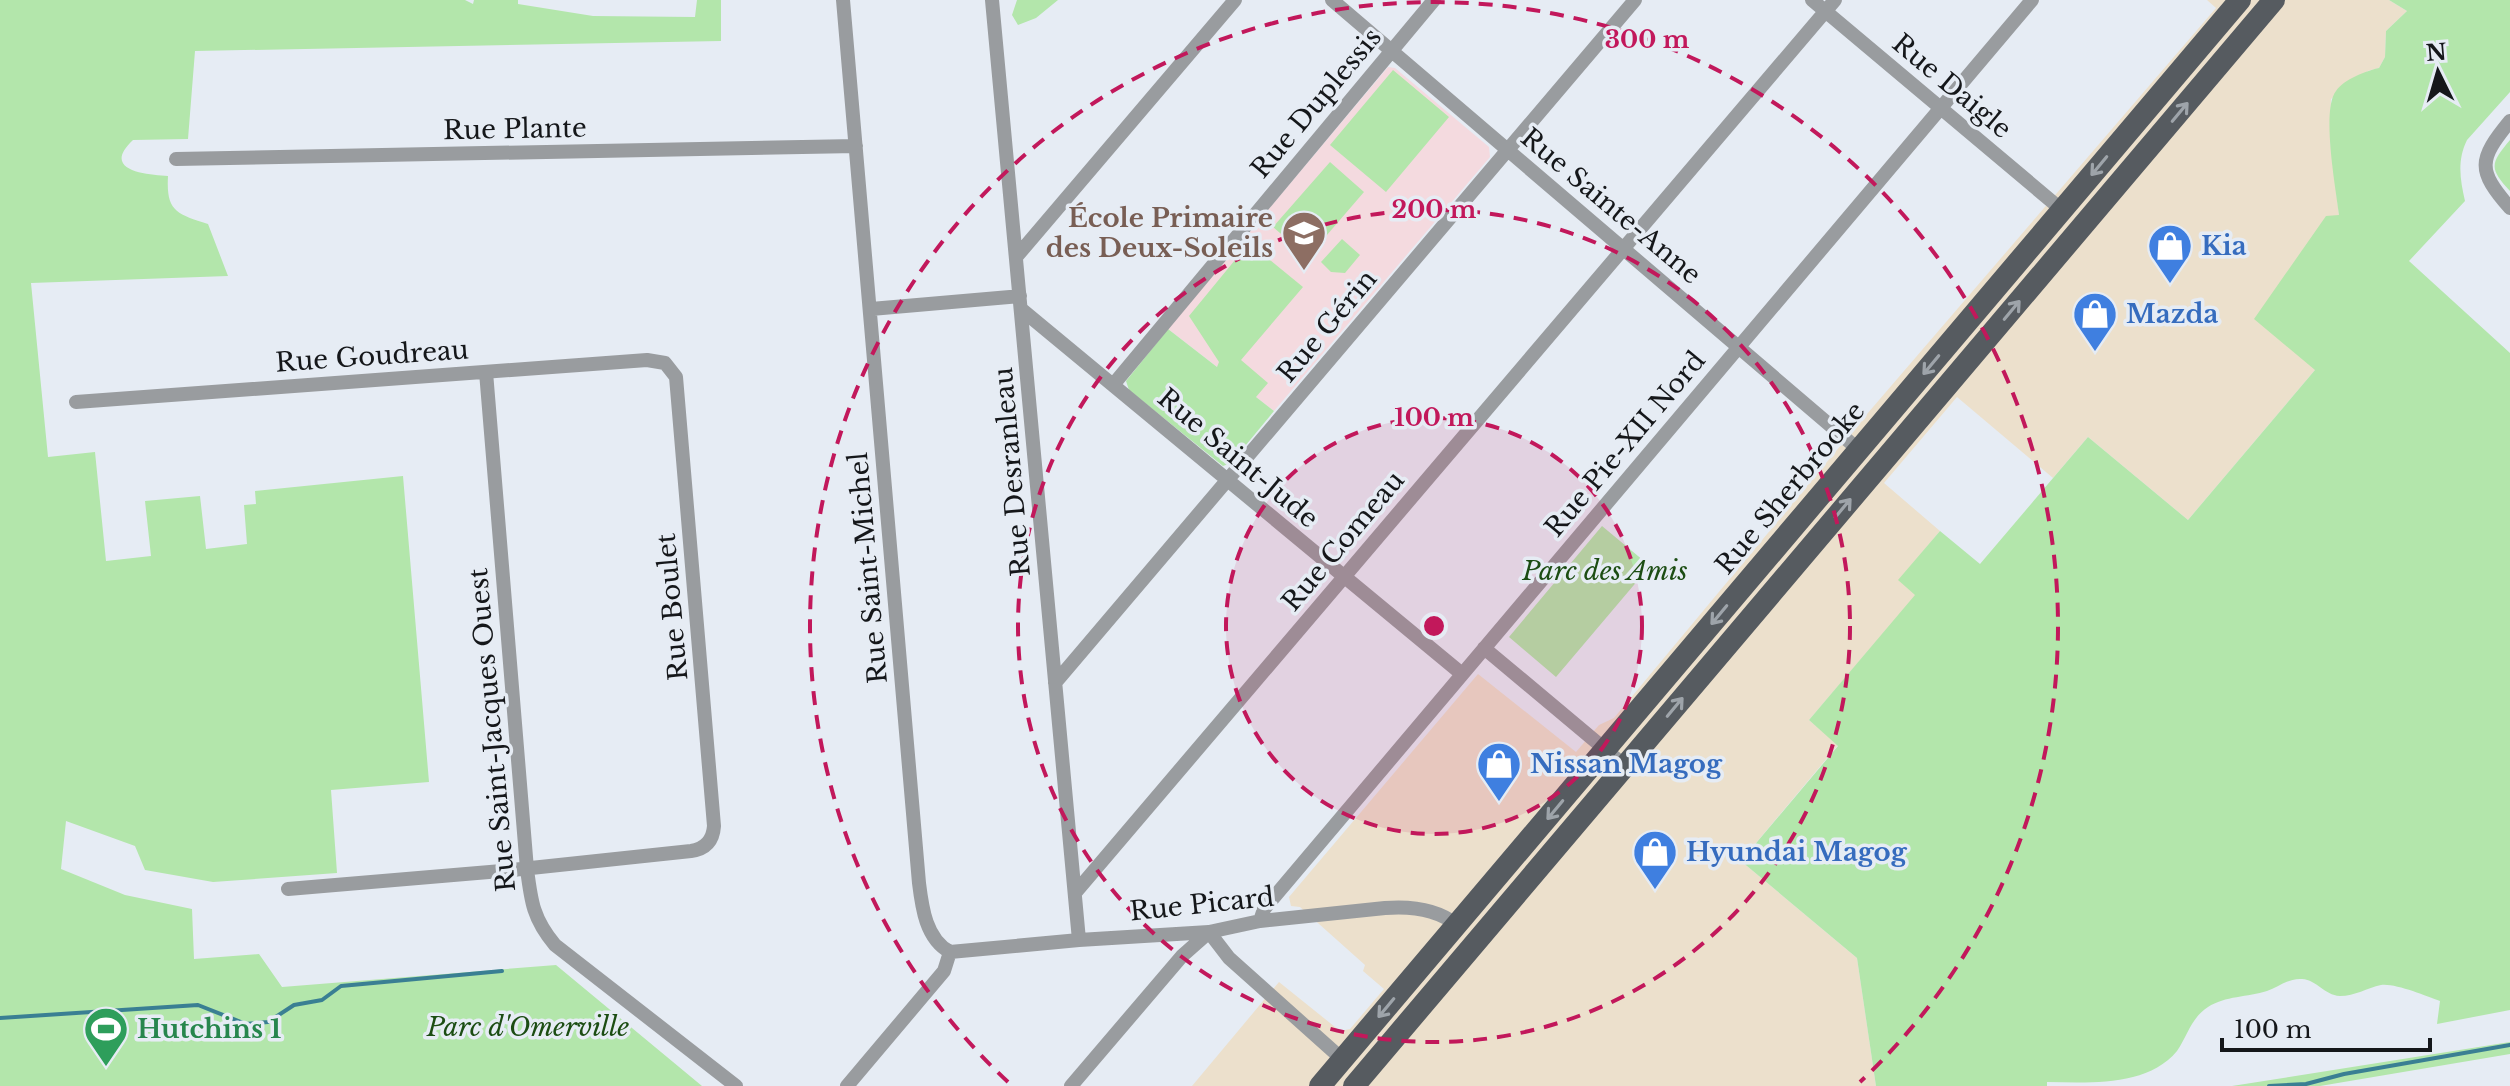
<svg xmlns="http://www.w3.org/2000/svg" width="2510" height="1086" font-family="'Libre Baskerville',serif">
  <style>
    .commercial { fill: #ece0cc }
    .education { fill: #f4dadf }
    .green { fill: #b3e6ab }
    .lines { fill: none; stroke-linecap: round; stroke-linejoin: round }
    .stream { stroke: #3a7f93; stroke-width: 4 }
    .street { stroke: #999c9f; stroke-width: 14 }
    .primary { stroke: #565b60; stroke-width: 22 }
    .oneway { stroke: #9ea4aa }
    .ring { fill: none; stroke: #c2185b; stroke-width: 4; stroke-dasharray: 14 10 }
    .labels { text-anchor: middle; dominant-baseline: central; stroke-width: 7; stroke-linejoin: round; paint-order: stroke }
    .street-label { font-size: 26px; fill: #15171a; stroke: #e6ecf4 }
    .education-label { font-size: 26px; font-weight: bold; fill: #785e54; stroke: #e6ecf4; text-anchor: end }
    .shop-label { font-size: 26px; font-weight: bold; fill: #366cbe; stroke: #e6ecf4; text-anchor: start }
    .park-label { font-size: 26px; font-style: italic; fill: #1c4d13; stroke: #e6ecf4 }
    .leisure-label { font-size: 26px; font-weight: bold; fill: #27864d; stroke: #e6ecf4; text-anchor: start }
    .centre { fill: #c2185b; stroke: #e6ecf4; stroke-width: 4 }
    .ring-label { font-size: 24px; text-anchor: middle; font-weight: bold; fill: #c2185b; stroke: #e6ecf4; stroke-width: 7; stroke-linejoin: round; paint-order: stroke }
  </style>
  <rect width="100%" height="100%" fill="#e6ecf4"/>
  <path class="commercial" d="M2207 0H2389L2407 11 2386 31 2385 57 2379 68 2368 71 2331 99 2330 139 2339 215 2315 370 2188 520 2088 437 2053 478 1957 397 1884 483 1940 531 1899 580 1916 595 1809 720 1838 745 1741 861 1857 958 1876 1086H1192L1279 982 1340 1031 1350 1029 1384 989 1363 971 1365 965 1300 907 1291 906 1289 897 1478 674 1576 752 1599 725 1614 718 1861 421 2216 8Z"/>
  <path class="education" d="M1388 67 1395 68 1489 147 1490 157 1274 411 1168 329Z"/>
  <path class="green" d="M0 0H465L473 4 474 0H518V4L593 16 695 17 697 0H721V41L195 51 188 139 133 140C100 171 147 175 168 176 166 211 176 214 208 224L228 276 31 283 48 457 95 452 106 561 151 556 145 501 200 496 206 549 247 544 244 505 256 504 255 491 403 476 429 782 331 790 337 873 213 882 145 870 135 846 66 821 61 869 125 895 192 909 194 959 259 954 282 987 556 965 702 1086H0Z
    M1017 0H1058L1036 18 1018 25 1012 15Z
    M2389 0H2510V92L2467 140C2457 160 2460 180 2465 201L2409 261 2510 353V1010L2437 1024 2440 1001C2426 996 2395 983 2381 985 2367 988 2355 996 2340 996 2324 995 2317 980 2302 979 2288 978 2279 987 2267 991 2248 997 2225 996 2208 1007 2191 1018 2188 1035 2177 1051 2148 1086 2093 1083 2047 1082V1086H1876L1857 958 1741 861 1838 746 1809 720 1915 595 1898 580 1940 531 1980 564 2088 437 2188 520 2315 370 2254 319 2326 216 2339 215C2336 189 2321 110 2336 91 2344 79 2366 71 2379 68L2385 57 2386 31 2407 11Z
    M1393 70 1449 117 1386 192 1330 145Z
    M2510 140V191C2489 168 2490 164 2510 140Z
    M1330 162 1364 192 1308 257 1273 227Z
    M1342 239 1360 255 1345 273 1331 272 1321 262Z
    M1249 243 1303 287 1241 360 1268 383 1256 397 1274 411 1231 463 1223 466 1129 390 1126 381 1168 329 1217 367 1219 362 1189 316Z
    M1602 526 1650 566 1556 677 1509 637Z
    M2510 1042V1054L2320 1086H2232Z"/>
  <g class="lines">
    <path class="stream" d="M0 1018 198 1005 246 1024 268 1022 294 1005 322 1000 341 986 502 971
      M2269 1086 2306 1084 2344 1074 2510 1045"/>
    <path class="street" d="M843 0 919 883C922 908 926 939 950 952
      M992 0 1079 940
      M1332 0 1859 450
      M1812 0 2062 210
      M2510 121C2478 160 2477 170 2510 208
      M176 159 856 146
      M1017 256 1235 0
      M871 309 1020 296
      M1021 309 1462 674
      M486 372 527 869C531 901 533 919 555 945L736 1086
      M1113 385 1434 0
      M76 402 647 360 665 363 676 377 714 826C713 841 705 849 691 851L512 870 288 889
      M1484 648 1625 766
      M1055 683 1635 0
      M1075 893 1835 0
      M1260 921 1264 909 2032 0
      M1209 932 1229 958 1342 1059
      M950 952 1079 940 1209 932 1260 921 1385 908C1410 906 1437 909 1457 925
      M847 1086 944 971 950 952
      M1071 1086 1182 956 1208 933"/>
    <path class="primary" d="M1320 1086 2240 0
      M1354 1086 2274 0"/>
  </g>
  <defs><path id="oneway-shaft" d="M-6 0H5M1.5-3L5.5 0L1.5 3" fill="none" stroke-width="1.6" stroke-linecap="round" stroke-linejoin="round" transform="scale(2)"/></defs>
  <g class="oneway">
    <use href="#oneway-shaft" transform="translate(2180 112) rotate(-50)"/>
    <use href="#oneway-shaft" transform="translate(2099 166) rotate(130)"/>
    <use href="#oneway-shaft" transform="translate(2012 310) rotate(-50)"/>
    <use href="#oneway-shaft" transform="translate(1931 365) rotate(130)"/>
    <use href="#oneway-shaft" transform="translate(1843 508) rotate(-50)"/>
    <use href="#oneway-shaft" transform="translate(1719 615) rotate(130)"/>
    <use href="#oneway-shaft" transform="translate(1675 707) rotate(-50)"/>
    <use href="#oneway-shaft" transform="translate(1555 810) rotate(130)"/>
    <use href="#oneway-shaft" transform="translate(1386 1008) rotate(130)"/>
  </g>
  <circle cx="1434" cy="626" r="208" fill="#c2185b" fill-opacity=".12"/>
  <g class="ring">
    <circle cx="1434" cy="626" r="208"/>
    <circle cx="1434" cy="626" r="416"/>
    <path d="M1008 1082A624 624 0 1 1 1860 1082"/>
  </g>
  <defs>
    <g id="school-pin" transform="scale(2.3)"><path d="M0 17L-7.5 6A9.5 9.5 0 1 1 7.5 6Z" fill="#8d6e63" stroke="#e6ecf4"/><path d="M0-5L7-2L0 1L-7-2ZM-4 1L0 2.5L4 1V4Q0 6-4 4Z" fill="#fff"/></g>
    <g id="shop-pin" transform="scale(2.3)"><path d="M0 17L-7.5 6A9.5 9.5 0 1 1 7.5 6Z" fill="#3f7fe0" stroke="#e6ecf4"/><path d="M-5-2.5h2.3a2.7 3.5 0 0 1 5.4 0H5L5.5 6h-11ZM-1.5-2.5h3a1.5 2.3 0 0 0-3 0Z" fill="#fff"/></g>
    <g id="stadium-pin" transform="scale(2.3)"><path d="M0 17L-7.5 6A9.5 9.5 0 1 1 7.5 6Z" fill="#2e9e5b" stroke="#e6ecf4"/><path d="M0-5a6.5 5 0 1 0 0 10a6.5 5 0 1 0 0-10ZM-3.5-1.8h7v3.6h-7Z" fill="#fff"/></g>
  </defs>
  <g fill-rule="evenodd">
    <use href="#school-pin" x="1304" y="233"/>
    <use href="#shop-pin" x="2170" y="246"/>
    <use href="#shop-pin" x="2095" y="314"/>
    <use href="#shop-pin" x="1499" y="764"/>
    <use href="#shop-pin" x="1655" y="852"/>
    <use href="#stadium-pin" x="106" y="1029"/>
  </g>
  <g class="labels">
    <g class="street-label">
      <text transform="translate(1952 86) rotate(40)">Rue Daigle</text>
      <text transform="translate(1316 103) rotate(-50)">Rue Duplessis</text>
      <text transform="translate(515 129) rotate(-1)">Rue Plante</text>
      <text transform="translate(1611 206) rotate(40)">Rue Sainte-Anne</text>
      <text transform="translate(1327 326) rotate(-50)">Rue Gérin</text>
      <text transform="translate(372 356) rotate(-4)">Rue Goudreau</text>
      <text transform="translate(1625 444) rotate(-50)">Rue Pie-XII Nord</text>
      <text transform="translate(1238 458) rotate(40)">Rue Saint-Jude</text>
      <text transform="translate(1012 472) rotate(-95)">Rue Desranleau</text>
      <text transform="translate(1790 488) rotate(-50)">Rue Sherbrooke</text>
      <text transform="translate(1343 541) rotate(-50)">Rue Comeau</text>
      <text transform="translate(868 568) rotate(-95)">Rue Saint-Michel</text>
      <text transform="translate(672 607) rotate(-95)">Rue Boulet</text>
      <text transform="translate(492 730) rotate(-95)">Rue Saint-Jacques Ouest</text>
      <text transform="translate(1202 904) rotate(-6)">Rue Picard</text>
    </g>
    <g class="education-label">
      <text x="1273" y="218">École Primaire<tspan x="1273" dy="30">des Deux-Soleils</tspan></text>
    </g>
    <g class="shop-label">
      <text x="2201" y="246">Kia</text>
      <text x="2126" y="314">Mazda</text>
      <text x="1530" y="764">Nissan Magog</text>
      <text x="1686" y="852">Hyundai Magog</text>
    </g>
    <g class="park-label">
      <text x="1605" y="571">Parc des Amis</text>
      <text x="528" y="1027">Parc d'Omerville</text>
    </g>
    <g class="leisure-label">
      <text x="137" y="1029">Hutchins 1</text>
    </g>
  </g>
  <circle cx="1434" cy="626" r="12" class="centre"/>
  <g class="ring-label">
    <text x="1647" y="48">300 m</text>
    <text x="1434" y="218">200 m</text>
    <text x="1434" y="426">100 m</text>
  </g>
  <g transform="translate(2438 72) rotate(355)" stroke="#e6ecf4" stroke-width="6" paint-order="stroke">
  <path d="M0-6L14 30L0 20L-14 30Z" fill="#15171a"/>
  <text y="-12" font-size="22" font-weight="bold" text-anchor="middle" fill="#15171a">N</text>
  </g>
  <path d="M2222 1038v12h208v-12" fill="none" stroke="#15171a" stroke-width="4"/>
  <text x="2234" y="1038" font-size="24" fill="#15171a" stroke="#e6ecf4" stroke-width="6" paint-order="stroke">100 m</text>
</svg>
